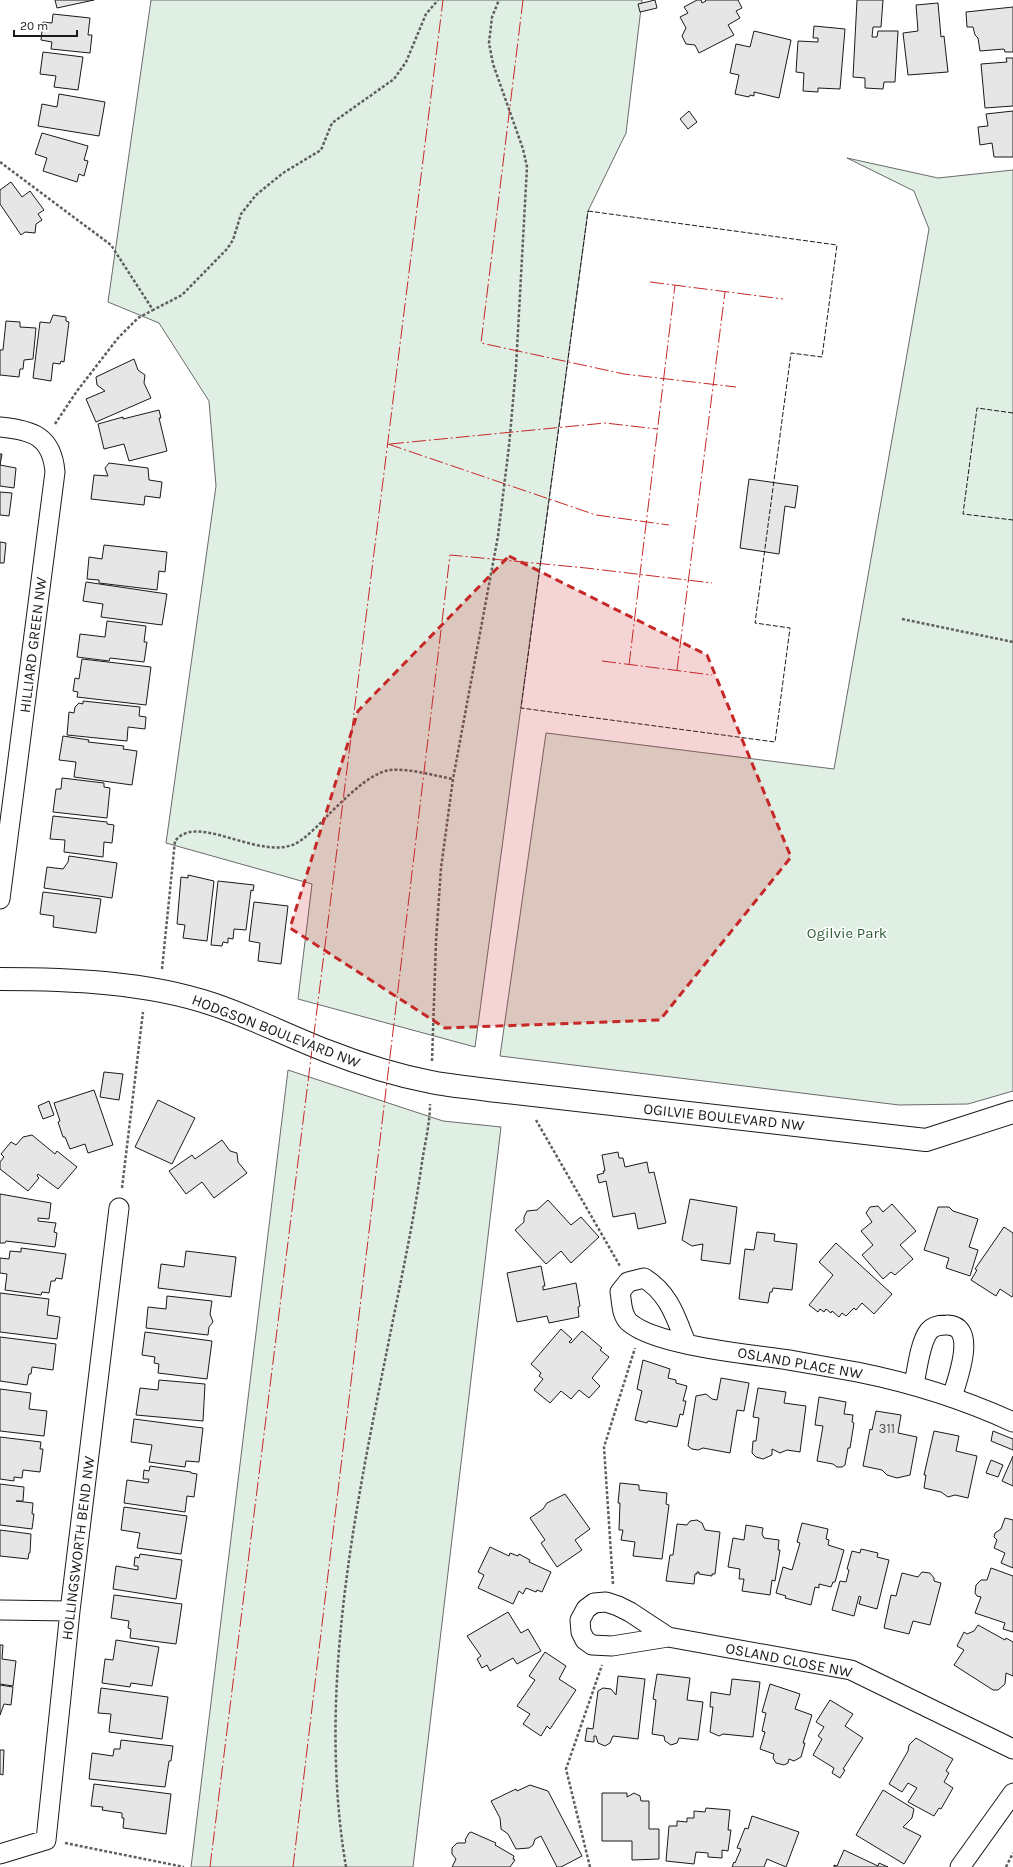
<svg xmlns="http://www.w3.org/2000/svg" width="1013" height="1867" font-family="Karla,sans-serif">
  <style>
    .green { fill: #e0efe3; stroke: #6a6a6a }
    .building { fill: #e6e6e6; stroke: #1a1a1a }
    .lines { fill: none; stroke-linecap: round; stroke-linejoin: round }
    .minor-casing { stroke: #1a1a1a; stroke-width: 21 }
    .tertiary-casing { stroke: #1a1a1a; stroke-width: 24 }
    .path { stroke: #5f5f5f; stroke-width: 2.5; stroke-dasharray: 3 2; stroke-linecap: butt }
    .minor { stroke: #fff; stroke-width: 19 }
    .tertiary { stroke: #fff; stroke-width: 22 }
    .fence { stroke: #1a1a1a; stroke-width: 1; stroke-dasharray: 5 2; stroke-linecap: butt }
    .power { stroke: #c62828; stroke-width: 1; stroke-dasharray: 14 3 2 3; stroke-linecap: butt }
    .marked { fill: #c62828; fill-opacity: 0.2; stroke: #c62828; stroke-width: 3; stroke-dasharray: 8 5; stroke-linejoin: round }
    .labels { text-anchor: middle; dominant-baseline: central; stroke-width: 3; stroke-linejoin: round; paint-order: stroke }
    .number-label { font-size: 13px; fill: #4d4d4d }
    .street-label { font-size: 15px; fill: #1a1a1a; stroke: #fff }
    .park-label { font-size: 15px; fill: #2b5a34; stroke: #fff }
  </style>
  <rect width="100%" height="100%" fill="#fff"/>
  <path class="green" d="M151 0H642L626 133 588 211 475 1047 298 999 312 884 166 843 216 486 209 401 159 323 108 302Z
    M847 158 938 178 1013 170V1091L968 1104 899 1105 500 1056 546 733 834 769 929 229 914 191Z
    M288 1070 443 1121 501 1127 413 1867H191Z"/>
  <path class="building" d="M55 0H94L57 8Z
    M655 0 657 8 640 12 638 4Z
    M697 0H701L702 3 706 1 705 0H738L742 8 736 11 740 18 728 25 734 35 699 53 695 45 686 44 682 36 686 28 680 17 688 13 684 7Z
    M857 0H883L881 27H873L872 37H877L878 31H898L895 82H884L883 89 865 88V78L853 77Z
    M938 3 941 37 944 36 948 72 908 75 903 33 918 31 916 5Z
    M1013 7V52H1005L1004 49 980 51 978 38 975 35 973 27H967L966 12Z
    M53 14 90 18 88 35H92L90 53 51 49 52 42 41 40 43 22 52 23Z
    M814 26 845 29 840 89 818 88V92L803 91 804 73 796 72 798 41 818 42V38H813Z
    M754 31 791 40 779 98 754 92V96L750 95 749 97 735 94 739 75 730 73 736 44 750 47Z
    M43 52 83 57 78 90 54 87 56 76 40 74Z
    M1006 58H1013V106L985 108 981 64 1007 62Z
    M59 94 105 102 99 136 38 126 42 104 57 107Z
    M689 111 697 122 688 129 680 119Z
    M1013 111V157H994L992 143 980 145 978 127 988 126 986 114Z
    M42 133 88 146 84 160 88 161 84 176 79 174 77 182 43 171 47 158 35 154Z
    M11 182 22 197 30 191 44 210 38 214 42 220 36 224 35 233 25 232 21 235 0 204V190Z
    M53 315 66 317V321L69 322 64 362 61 361 60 364 53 363 51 381 33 378 40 322 50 323Z
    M6 321 20 322V327L36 328 33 359 24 360 23 369H20L19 377 0 375V350H3Z
    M134 359 138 370 145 375 144 383 151 398 96 422 86 399 105 391 97 385 96 377Z
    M159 410 161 418H159L167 451 129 461 124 444 104 449 98 424 123 417V419Z
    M0 454H2L0 465 16 468 14 488 0 486Z
    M109 463 148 468 149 480 162 482 160 498 145 496 144 505 91 499 94 475 108 476 105 468Z
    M749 479 798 486 795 508 785 506 779 554 740 548Z
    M0 492 12 493 9 516 0 515Z
    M0 542 6 543 4 563H0Z
    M104 545 167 552 165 572 159 571 157 590 99 583V580L87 579 89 557 102 559Z
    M86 582 167 594 162 625 101 617 103 604 83 601Z
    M107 621 146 626 144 642H147L144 662 110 658 109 661 77 657 80 634 105 637Z
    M82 659 151 667 146 705 77 697 78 692 73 691 75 678 79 679Z
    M83 701 140 707 139 716 146 717 145 729 128 727 127 741 67 735 69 712 74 713 75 707 79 703 83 704Z
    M63 736 89 740 88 742 124 746 123 749 137 751 132 785 74 777 76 762 59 760Z
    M62 778 104 783V787L110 788 107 818 53 812 56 789H61Z
    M53 816 107 822V824L114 825 112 843 104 842 103 857 64 852 65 840 50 839Z
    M69 856 117 863 112 898 44 888 47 867 63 869 68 862Z
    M188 875 214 881 207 941 183 938 185 925 177 924 181 877 188 878Z
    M218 881 254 885 253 891 251 890 246 930 234 929 233 939 228 938V943L223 942 222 946 211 945Z
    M43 892 101 899 96 933 53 927 54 916 40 914Z
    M254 902 288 906 281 964 258 961 260 943 249 941Z
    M104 1072 123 1074 119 1100 100 1097Z
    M94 1090 113 1145 88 1153 85 1144 70 1149 65 1137H63L58 1122 60 1121 54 1103Z
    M158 1100 195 1118 172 1164 135 1147Z
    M49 1101 54 1115 43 1119 38 1106Z
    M32 1135 55 1154 57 1151 77 1167 58 1189 38 1174 37 1176 39 1178 28 1191 0 1169V1162L4 1157 1 1154 11 1142 16 1145 23 1137Z
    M222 1140 230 1151 237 1153 238 1162 247 1173 214 1198 202 1182 186 1194 169 1171 192 1155 195 1159Z
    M618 1152 619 1158H623L625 1167 647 1162 649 1173 654 1172 666 1223 638 1229 635 1213 613 1217 606 1181 599 1183 597 1175 604 1173 603 1171H605L602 1155Z
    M0 1194 51 1203 49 1219 38 1218V1221L56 1223 54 1232 57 1233 55 1247 6 1241 5 1243H0Z
    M690 1199 737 1207 730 1264 701 1260 703 1244 692 1246 682 1240Z
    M548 1200 571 1225 581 1217 599 1237 571 1263 561 1251 546 1264 515 1230 524 1222V1217L527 1211 537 1210Z
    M892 1204 916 1231 900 1245 913 1259 895 1275 891 1272 883 1279 862 1255 873 1245 861 1231 872 1222 866 1213 870 1207 878 1206 883 1212Z
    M938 1207H949L953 1211 978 1219 969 1247 978 1250 970 1276 946 1268 949 1258 924 1250Z
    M1004 1227 1013 1233V1295L1012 1297 1000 1289 996 1296 971 1280 977 1270 975 1269Z
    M757 1232 775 1234 774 1241 797 1244 792 1290 773 1288 772 1292H770L768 1303 739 1299 745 1249 754 1250Z
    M836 1243 892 1294 874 1314 862 1303 856 1310 854 1308 846 1316 842 1313 839 1317 832 1311 831 1313 826 1309 824 1312 820 1309 818 1312 809 1305 833 1275 819 1262Z
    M21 1248 66 1254 62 1279 56 1278 55 1281H51L49 1293 42 1292 41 1295 5 1290 7 1274 0 1273V1258L9 1259 10 1251 21 1252Z
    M186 1251 236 1257 231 1297 158 1288 161 1264 184 1267Z
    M541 1266 545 1286H543V1290L576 1283 580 1306 578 1307 579 1317 549 1323 547 1316 517 1322 507 1273Z
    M0 1293 49 1299 47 1315 60 1317 57 1339 0 1332Z
    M167 1296 212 1301 210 1314 213 1322 209 1327 208 1335 146 1328 148 1307 166 1309Z
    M561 1329 572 1339 569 1342 571 1343 582 1331 602 1348 600 1350 609 1357 592 1378 600 1386 589 1398 579 1390 571 1399 561 1391 550 1403 534 1390 543 1379 539 1376 541 1373 531 1364Z
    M145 1332 212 1341 207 1379 158 1373 159 1364 154 1363 155 1357 142 1355Z
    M0 1337 56 1344 53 1370 32 1367 31 1374H29L27 1385 0 1381Z
    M643 1360 670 1369 668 1378 676 1380V1383L687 1386 683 1401H686L683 1415 680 1414 677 1427 648 1421 647 1423 635 1420 642 1391 637 1389Z
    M721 1378 749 1383 744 1411 737 1410 730 1453 703 1448 698 1450 692 1449 688 1446 696 1396 706 1394 712 1399 717 1400Z
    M159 1380 205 1384 203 1421 136 1415 140 1388 158 1390Z
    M758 1388 786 1392 784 1403 806 1406 800 1452 787 1450 780 1453 772 1449V1455L763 1459 756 1457 752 1453 753 1441H756L759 1418 753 1417Z
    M0 1389 31 1393 29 1409 47 1411 44 1436 0 1431Z
    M819 1397 846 1402 844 1414 853 1415 852 1422 854 1423 850 1448H848L845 1465 842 1467H837L833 1464 817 1461 823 1426 815 1425Z
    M876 1411 901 1415 898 1433 917 1437 910 1475 897 1478 887 1475 882 1470 863 1466 870 1429 872 1430Z
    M134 1419 203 1428 199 1462 186 1461 185 1467 149 1462 152 1445 131 1442Z
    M934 1431 959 1436 956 1451 977 1456 968 1498 955 1495 948 1497 941 1492 924 1488 926 1475H924Z
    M993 1431 1013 1439V1450L991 1441Z
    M0 1437 41 1442 40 1449H43L40 1472 23 1470 22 1478 14 1477V1481L0 1479Z
    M1013 1456V1486L1002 1481Z
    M991 1460 1003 1465 998 1477 986 1473Z
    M150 1466 191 1472V1473L197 1474 194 1497 187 1496 185 1512 124 1503 127 1480 148 1483 149 1479H143L144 1470 149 1471Z
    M620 1483 639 1485V1490L667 1493 666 1504 669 1505 662 1559 633 1556 635 1542 621 1540 623 1530H619L620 1503H618Z
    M0 1484 24 1487 23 1501H16L33 1503 32 1514H34L32 1529 0 1525Z
    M565 1494 590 1529 575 1540 582 1550 557 1567 541 1543 545 1540 530 1518 543 1509 547 1503Z
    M124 1507 187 1516 181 1554 137 1548 140 1533 121 1530Z
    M1005 1518 1013 1520V1568L1001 1563 1005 1553 994 1548 997 1540 994 1537 995 1533 1001 1529Z
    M697 1520 702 1523 705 1530 720 1532 715 1574H712V1576L699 1574V1572H697V1574H695L694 1584 666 1581 670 1555H673L677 1524 687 1525 690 1521Z
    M802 1523 828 1529 826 1539 829 1540 828 1545 844 1550 835 1582H833L831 1587 819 1584V1588L815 1587 811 1605 785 1598 786 1596 776 1593 783 1567 792 1570 800 1543 797 1542Z
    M746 1525 763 1528 762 1534 764 1538 779 1540 778 1550H780L775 1581 772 1580 770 1595 742 1591 744 1579H739L740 1569 728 1567 733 1538 744 1540Z
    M0 1530 31 1534 30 1553H29L28 1559 0 1556Z
    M490 1547 509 1556 510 1553 518 1556 519 1554 530 1560 529 1562 551 1572 542 1592 537 1590 536 1592 526 1588 523 1594 519 1591 513 1604 478 1588 484 1575 478 1572Z
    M861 1549 878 1553 877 1557 889 1560 877 1609 859 1604 861 1597 859 1596 854 1616 832 1610 840 1581 846 1582 849 1570 847 1569 852 1551 860 1553Z
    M140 1554 182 1560 176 1599 113 1589 116 1566 138 1570V1566H134L135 1557 139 1558Z
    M991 1568 1013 1576V1632L1003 1629 1005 1623 975 1613 981 1597 977 1596 975 1593 976 1585 981 1580H987Z
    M922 1572 930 1573 934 1578V1581L941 1583 930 1625 913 1621 909 1634 884 1628 891 1595 896 1596 902 1573 918 1577Z
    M114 1595 182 1604 176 1644 130 1638 131 1629 128 1628 129 1621 111 1618Z
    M508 1612 521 1633 528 1629 541 1651 517 1664 513 1658 490 1671 487 1665 482 1668 477 1659 481 1656 467 1636Z
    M978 1625 1005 1640 1006 1638 1013 1642V1676L1006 1673 1005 1684 998 1690H993L954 1665 964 1650 957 1646 964 1632 967 1634 974 1631Z
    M116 1640 159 1647 152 1686 131 1683 130 1687 102 1683 105 1659 113 1660Z
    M0 1645H3L2 1659 16 1661 13 1686 0 1684Z
    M545 1652 566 1666 559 1679 576 1690 550 1729 547 1726 541 1736 523 1724 530 1714 517 1706 535 1680 529 1676Z
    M657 1674 690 1678 687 1700 703 1702 698 1740 679 1738 677 1743 671 1745 665 1741 664 1736 652 1734 656 1700 653 1699Z
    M618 1676 645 1679 638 1739 613 1736 610 1743 605 1746 598 1743 596 1736H594V1742L585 1741 587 1728 593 1729 598 1691 603 1688 611 1689 616 1695Z
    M732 1679 760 1682 753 1737 723 1734 719 1736 710 1732 713 1707H710L711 1692 730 1695Z
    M770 1684 800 1694 795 1709 812 1715 803 1743H805L801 1757 794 1761 789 1759 788 1763 784 1765 776 1763 773 1758 774 1754 760 1749 765 1732 762 1731 766 1713 762 1712Z
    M0 1685 13 1687 11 1705 4 1704 0 1715Z
    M101 1688 168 1697 162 1739 109 1732 111 1714 98 1713Z
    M830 1700 853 1714 845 1726 863 1738 843 1769 845 1770 840 1778 832 1773 834 1768 813 1755 822 1739 818 1736 824 1727 816 1722Z
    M916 1738 953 1759 946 1771 949 1773 944 1782 953 1788 941 1809 939 1808 934 1816 908 1802 917 1788 908 1783 902 1792 889 1784 908 1751 909 1745Z
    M121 1740 173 1746 171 1761H169L165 1787 89 1779 92 1753 113 1756 114 1749H120Z
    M0 1750H4L3 1775 0 1774Z
    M94 1784 171 1794 166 1834 123 1828 124 1818H122V1813L102 1810 103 1807 91 1806Z
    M530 1785 548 1791 582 1856 561 1867H557L541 1836 535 1839 533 1845 529 1848 516 1849 508 1834 501 1829 500 1818 491 1801 516 1789 517 1791Z
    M883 1790 914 1809 912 1818 903 1827 921 1836 904 1864 856 1835Z
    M602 1793H627V1797L634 1793 640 1796 641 1801H649V1829H659V1859L632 1860V1841H602Z
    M706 1808 730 1810 728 1830H731L728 1851 722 1850V1858L708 1857V1853L696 1852 694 1864 666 1861 669 1826H677V1821L687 1822V1818H694V1811L705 1812Z
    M752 1816 799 1832 786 1867 767 1859 764 1867H732L734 1862 735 1863 741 1849 737 1848 745 1828 748 1829Z
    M471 1832 496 1843 495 1845 514 1856 513 1859 515 1860 510 1867H452L456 1859 452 1854V1848L457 1843H465L466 1841 465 1840 469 1833Z
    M844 1850 878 1866 879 1863 888 1867H834V1865L837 1866Z"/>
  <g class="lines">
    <g class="minor-casing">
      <path id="minor" d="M0 427C32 430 52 436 55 472L0 899
        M686 1343C676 1318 669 1293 644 1278L628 1282 620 1292C622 1302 621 1316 630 1323 658 1346 750 1354 789 1360 811 1364 835 1368 857 1372 912 1383 963 1399 1013 1422
        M914 1385C917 1370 920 1342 929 1331 933 1326 940 1325 946 1325 979 1324 957 1380 952 1397
        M0 1610 70 1611
        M668 1637 630 1612 618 1606 606 1602 594 1603 586 1609 580 1620 581 1632 585 1640 592 1645 612 1646 668 1637 851 1670 1013 1749
        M0 1854 46 1840 70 1611 119 1208
        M960 1867 1013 1793"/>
    </g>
    <g class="tertiary-casing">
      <path id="tertiary" d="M0 979C69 979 146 982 212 1004 251 1017 288 1036 327 1051 360 1064 395 1075 431 1082 449 1086 469 1087 488 1090L926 1140 1013 1112"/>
    </g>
    <path class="path" d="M0 162 111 245 153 310 182 295 227 249 233 240 241 214 256 195 283 173 321 150 332 123 394 79 406 62 426 14 438 0
      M55 424 77 391 118 338 138 318 153 310
      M902 619 1013 642
      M162 969 175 841C177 839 179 836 182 835 207 820 261 859 295 844 305 839 321 823 329 814 344 800 369 773 390 770 408 768 436 776 453 779
      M432 1061 436 941 441 868 453 779 498 536 509 446 516 367 527 167 523 149 493 64 489 43 492 17 499 0
      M536 1120 620 1266
      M122 1188 143 1012
      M613 1584 604 1447 635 1348
      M65 1843 184 1867
      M346 1867C315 1682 359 1492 395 1310 405 1261 415 1212 422 1162 425 1143 430 1123 430 1104
      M590 1867 566 1769 602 1665
      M1006 1867 1013 1853"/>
    <use href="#minor" class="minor"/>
    <use href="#tertiary" class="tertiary"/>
    <path class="fence" d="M588 211 837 245 822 357 791 353 755 623 790 628 775 742 521 708Z
      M1013 413 977 408 963 514 1013 520"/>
    <path class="power" d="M523 0 481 343 624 374 736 387
      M650 282 783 299
      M388 444 596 515 669 525
      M390 444 605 423 657 429
      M602 661 712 675
      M629 665 675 285
      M677 670 725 292
      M210 1867 443 0
      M293 1867 450 555 586 568 712 583"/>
  </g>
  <path class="marked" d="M509 556 707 655 791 857 660 1020 445 1028 290 928 358 711Z"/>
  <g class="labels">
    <g class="number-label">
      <text x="887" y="1428">311</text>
    </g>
    <g class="street-label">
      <text transform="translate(33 645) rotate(-83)">HILLIARD GREEN NW</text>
      <text transform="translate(276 1031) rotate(21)">HODGSON BOULEVARD NW</text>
      <text transform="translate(724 1117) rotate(6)">OGILVIE BOULEVARD NW</text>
      <text transform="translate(800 1363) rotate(10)">OSLAND PLACE NW</text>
      <text transform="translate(78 1548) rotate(-83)">HOLLINGSWORTH BEND NW</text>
      <text transform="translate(789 1660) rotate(11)">OSLAND CLOSE NW</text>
    </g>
    <g class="park-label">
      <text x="847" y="933">Ogilvie Park</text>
    </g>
  </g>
  <path d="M14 30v6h63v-6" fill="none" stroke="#1a1a1a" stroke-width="2"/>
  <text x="20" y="30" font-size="12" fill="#1a1a1a" stroke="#ffffff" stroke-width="3" paint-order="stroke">20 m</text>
</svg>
